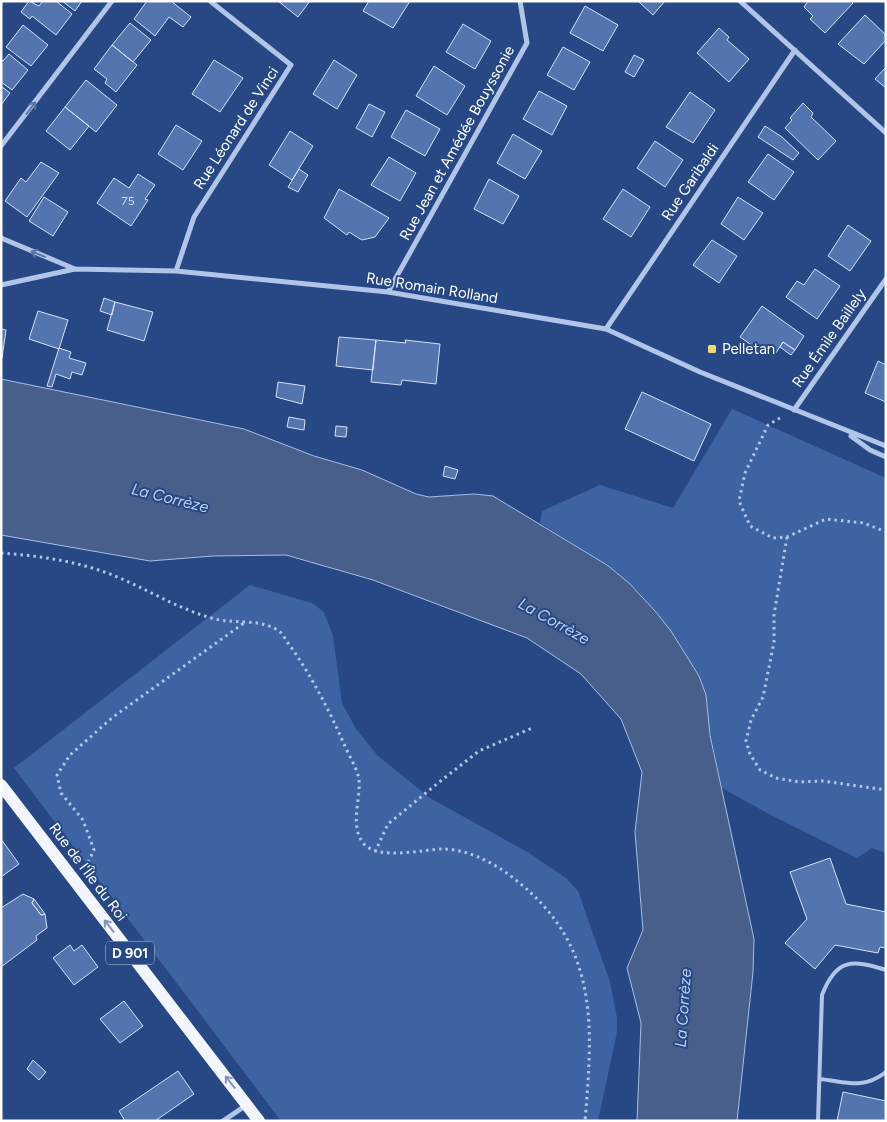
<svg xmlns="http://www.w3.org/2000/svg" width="887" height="1122" font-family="Figtree,sans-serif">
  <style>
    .green { fill: #3e63a3 }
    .water { fill: #485f8c; stroke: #a5bfe8 }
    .building { fill: #5374ae; stroke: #d4e1f6 }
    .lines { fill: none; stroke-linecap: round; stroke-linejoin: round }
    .path { stroke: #b1c5e8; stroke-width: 3; stroke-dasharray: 2.5 4; stroke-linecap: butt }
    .service { stroke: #b1c5e8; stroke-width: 4 }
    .minor { stroke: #b1c5e8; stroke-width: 5 }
    .primary { stroke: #f3f6fe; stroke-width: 12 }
    .oneway { stroke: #5774a8 }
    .oneway2 { stroke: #8396bb }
    .poi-dot { fill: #f0d776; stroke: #274885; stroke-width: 2 }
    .labels { text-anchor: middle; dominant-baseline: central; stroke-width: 4; stroke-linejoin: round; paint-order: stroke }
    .number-label { font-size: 12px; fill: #d4dceb }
    .shield { fill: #274885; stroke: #bec8da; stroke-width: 1 }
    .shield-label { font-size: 14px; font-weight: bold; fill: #fff }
    .street-label { font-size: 15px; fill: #fff; stroke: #274885 }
    .poi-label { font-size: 15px; fill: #fff; stroke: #274885; text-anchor: start }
    .water-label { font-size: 16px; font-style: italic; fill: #bccfef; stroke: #274885 }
  </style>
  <rect width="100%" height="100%" fill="#274885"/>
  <path class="green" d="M732 409 886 478V853L872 848 857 858 769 814 722 788 698 674 671 631 638 592 607 565 540 523 542 511 600 485 673 508Z
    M250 585 312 603 324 612 333 636 342 703 356 729 378 756 430 798 529 853 566 878 578 891 610 982 617 1018V1032L598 1121H281L14 768Z"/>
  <path class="water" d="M1 379 244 429 314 456 362 470 416 494 429 497 474 494 493 496 607 565 629 583 655 611 671 631 699 676 706 695 710 735 754 939 753 972 737 1121H637L641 1023 627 968 643 930 635 832 642 772 621 719 581 674 527 638 373 580 286 555 213 556 150 561 1 535Z"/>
  <path class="building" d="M29 1 39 6 43 1H56L72 14 56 35 32 16 30 19 21 12Z
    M62 1H82L75 11Z
    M147 1H171L191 17 183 27 169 17 155 36 134 19Z
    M278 1H310L298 17Z
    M369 1H410L393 28 363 11Z
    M638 1H665L653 15Z
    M808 1H851L853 3 825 33 810 19 813 16 804 7Z
    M585 6 618 25 603 51 570 33Z
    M865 15 886 35V40L864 64 838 44Z
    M130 23 151 40 133 62 112 45Z
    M463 24 491 41 475 69 446 52Z
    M23 25 48 45 31 66 6 47Z
    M719 28 729 37 727 40 749 59 729 82 697 53Z
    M112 45 137 65 116 92 105 83 107 79 94 69Z
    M563 47 590 62 574 90 547 75Z
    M9 54 28 70 12 90 1 82V59L3 61Z
    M634 55 644 60 634 77 625 72Z
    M214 60 243 78 220 112 192 94Z
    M334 60 357 75 337 109 313 94Z
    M434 66 465 86 447 115 416 96Z
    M886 67V88L875 79Z
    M86 80 117 105 96 132 65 107Z
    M1 86 10 93 1 105Z
    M539 91 567 106 552 135 523 119Z
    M690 92 715 110 693 143 666 127Z
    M803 103 813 113 811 117 836 141 818 160 785 128 792 120 790 118Z
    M369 104 385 112 372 137 356 128Z
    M65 107 89 126 70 150 46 131Z
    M406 110 440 129 425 156 391 137Z
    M176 125 202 141 183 170 158 154Z
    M765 126 782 137 799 153 793 160 758 137Z
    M290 131 313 146 292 180 269 165Z
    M513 134 542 151 525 179 497 163Z
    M655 141 683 160 665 187 637 168Z
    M768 154 794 172 774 200 748 182Z
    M389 157 416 173 400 201 371 185Z
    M41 162 59 173 27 217 5 201 21 178 26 182Z
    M299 169 308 175 298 192 288 187Z
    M138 174 155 185 145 199 148 200 131 226 97 203 114 178 129 188Z
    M489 179 519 196 503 224 474 209Z
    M339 189 389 218 375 237 362 240 349 232 347 235 324 218Z
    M623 189 650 207 631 237 603 219Z
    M44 197 68 212 53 236 29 221Z
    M738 197 763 213 744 240 721 224Z
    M848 225 871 241 850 271 828 256Z
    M712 240 737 256 719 283 693 265Z
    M815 269 840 286 817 319 786 297 797 281 804 285Z
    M104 298 115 302 112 315 100 311Z
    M115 302 153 312 144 341 107 330Z
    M762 306 804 336 795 350 783 342 774 356 760 346 757 349 740 337Z
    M38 311 68 320 59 349 29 339Z
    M1 329 6 330 2 358H1Z
    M339 337 376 340 373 370 336 366Z
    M376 340 406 343 405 340 440 344 436 384 402 380 401 385 371 382Z
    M783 342 795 350 791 355 780 347Z
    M59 348 71 352 69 358 86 363 82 375 72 372 70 379 56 374 52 387 47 386Z
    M878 361 886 365V402L865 393Z
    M278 382 305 386 302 404 276 397Z
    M642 392 711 424 694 461 625 429Z
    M289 417 305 420 304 430 287 427Z
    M336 426 347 427 346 437 335 436Z
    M445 466 458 470 455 479 443 476Z
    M1 839 19 864 1 877Z
    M830 858 846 904 886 912V948L880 947 878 953 835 945 815 969 785 943 807 919 790 872Z
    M23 894 34 899 32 903 41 915 45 914 47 928 36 936 37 940 1 967V908Z
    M34 899 45 914 41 915 32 903Z
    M70 945 74 951 82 945 98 967 74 985 53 958Z
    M124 1001 143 1026 120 1043 100 1019Z
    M33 1060 46 1072 39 1080 27 1069Z
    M178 1071 194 1094 155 1121H125L119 1111Z
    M843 1092 886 1101V1121H837Z"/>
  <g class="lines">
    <path class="path" d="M780 418 768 425 745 473 739 501 750 526 773 538 787 537 826 519 864 523 886 532
      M787 537 774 615V642L763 697 751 720 746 741 750 754 760 770 776 778 799 782 823 781 886 790
      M1 553C42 556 84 562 122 579 154 593 181 610 215 619 234 624 263 618 280 632 284 635 287 643 291 647 312 677 329 710 344 744 348 754 357 768 359 779 361 799 349 827 364 844 380 861 423 849 443 849 469 849 498 865 517 881 599 946 593 1025 585 1121
      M375 852 388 824 438 783 479 751 532 728
      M85 868 94 850 83 820 61 793 57 775 70 755 113 717 244 623"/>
    <path class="service" d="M820 1079C848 1082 862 1090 886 1072
      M818 1121 822 995C836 959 851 959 886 970"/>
    <path class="minor" d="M740 1 886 133
      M1 146 112 1
      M1 238 75 269 176 271 388 292 606 329 700 372 886 446
      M176 271 194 217 291 65 210 1
      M1 285 75 269
      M388 292 527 43 520 1
      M606 329 795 50
      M794 410 886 279
      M851 436 870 450 886 457
      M223 1121 245 1106"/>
    <path class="primary" d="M1 785 259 1121"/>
  </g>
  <defs><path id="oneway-shaft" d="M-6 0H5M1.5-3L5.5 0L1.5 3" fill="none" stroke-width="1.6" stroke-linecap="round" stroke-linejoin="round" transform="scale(1.25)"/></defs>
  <g class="oneway">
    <use href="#oneway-shaft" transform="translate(31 108) rotate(-53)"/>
    <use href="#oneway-shaft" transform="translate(38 254) rotate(-158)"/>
  </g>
  <g class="oneway2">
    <use href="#oneway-shaft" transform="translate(109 926) rotate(-128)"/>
    <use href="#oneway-shaft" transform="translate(230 1082) rotate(-128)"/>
  </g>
  <rect class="poi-dot" x="707" y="344" width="10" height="10" rx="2.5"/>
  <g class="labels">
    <g class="number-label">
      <text x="128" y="201">75</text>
    </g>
    <rect class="shield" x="106" y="941.5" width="48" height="23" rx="4"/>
    <g class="shield-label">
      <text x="130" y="953">D 901</text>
    </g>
    <g class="street-label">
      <text transform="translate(236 128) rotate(-57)">Rue Léonard de Vinci</text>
      <text transform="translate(457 143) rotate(-61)">Rue Jean et Amédée Bouyssonie</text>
      <text transform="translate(690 182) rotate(-56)">Rue Garibaldi</text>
      <text transform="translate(432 288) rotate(9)">Rue Romain Rolland</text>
      <text transform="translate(829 338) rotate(-55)">Rue Émile Baillely</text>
      <text transform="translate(88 872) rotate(53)">Rue de l'Île du Roi</text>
    </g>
    <g class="poi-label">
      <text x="722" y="349">Pelletan</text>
    </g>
    <g class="water-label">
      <text transform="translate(170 498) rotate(14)">La Corrèze</text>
      <text transform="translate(554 621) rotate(29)">La Corrèze</text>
      <text transform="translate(683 1008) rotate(-86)">La Corrèze</text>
    </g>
  </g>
  <rect width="887" height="1122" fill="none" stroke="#ffffff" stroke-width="5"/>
</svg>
